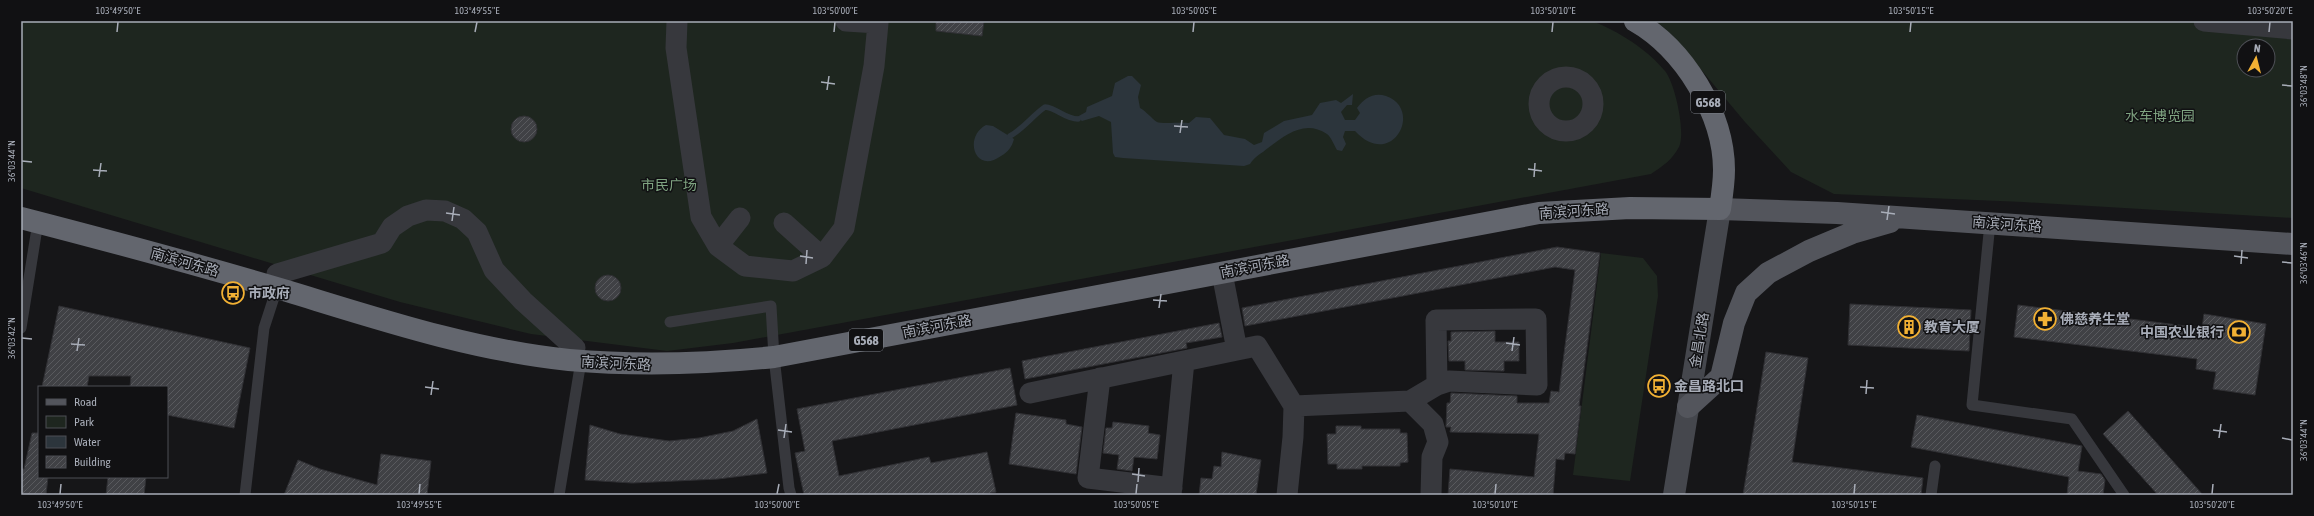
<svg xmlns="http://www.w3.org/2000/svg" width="2314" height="516" font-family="'Asap Condensed','Noto Sans SC',sans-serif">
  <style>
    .green { fill: #1e261f; fill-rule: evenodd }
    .water { fill: #2c353c }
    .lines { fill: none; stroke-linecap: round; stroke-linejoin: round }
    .stream { stroke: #2c353c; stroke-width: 5.5 }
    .building { fill: url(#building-hatch); stroke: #303034 }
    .lane { stroke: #37383d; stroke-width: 11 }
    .street { stroke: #37383d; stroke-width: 21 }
    .secondary { stroke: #45474d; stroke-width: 22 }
    .primary { stroke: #53555c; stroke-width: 22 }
    .highway { stroke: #63666e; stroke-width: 22 }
    .ticks { fill: none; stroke: #a8adb8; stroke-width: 1.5 }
    .labels { text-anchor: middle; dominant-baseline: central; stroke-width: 3; stroke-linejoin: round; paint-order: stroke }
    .shield { fill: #111113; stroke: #7b7e86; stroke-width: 1 }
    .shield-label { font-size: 13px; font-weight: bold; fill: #a8adb8 }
    .park-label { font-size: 14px; fill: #7fa381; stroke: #111113 }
    .street-label { font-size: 14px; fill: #a8adb8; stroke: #111113 }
    .poi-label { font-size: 14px; font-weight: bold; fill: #a8adb8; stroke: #111113; text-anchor: start }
    .neatline { fill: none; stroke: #a8adb8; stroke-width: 1.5 }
    .ticks-label { font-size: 10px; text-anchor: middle; fill: #a8adb8 }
  </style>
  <defs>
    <pattern id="building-hatch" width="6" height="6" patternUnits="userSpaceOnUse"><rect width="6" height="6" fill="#404145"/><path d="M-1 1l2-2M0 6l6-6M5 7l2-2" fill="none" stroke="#595a5e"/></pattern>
  </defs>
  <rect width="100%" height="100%" fill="#161618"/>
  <path class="green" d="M21 21H1592C1618 31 1647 49 1665 71 1675 83 1686 133 1679 147 1672 160 1663 166 1651 174L733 343 667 351 531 334 400 302 21 188Z
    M1656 21H2293V218L2023 202 1834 194 1791 172 1745 122 1672 35ZM2244 46H2268V70H2244Z
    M1601 253 1643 258 1657 276 1658 296 1630 481 1573 475Z"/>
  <path class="water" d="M1128 76H1132L1141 85 1138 97 1140 108C1147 112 1151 118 1157 122 1161 124 1182 122 1189 123L1196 117 1210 118 1224 135 1245 139 1254 145 1262 142 1264 133 1284 121 1312 115 1320 103 1336 100 1341 103 1353 94 1352 105H1347L1341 112 1345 120H1355L1360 113 1357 108C1364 99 1373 92 1386 96 1424 109 1392 171 1355 131H1345L1343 137 1346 144 1342 151 1337 150C1334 145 1331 137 1327 134 1305 119 1285 135 1268 148 1261 154 1255 156 1250 164L1244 166 1123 158 1115 157 1113 153 1111 122 1099 116 1082 121 1077 117 1086 112 1087 107 1112 96 1115 83Z
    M986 125 993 126 1014 139C1012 147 1008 152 1001 156 975 175 963 137 986 125Z"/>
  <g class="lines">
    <path class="stream" d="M1010 136C1024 128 1032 116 1045 107 1057 108 1065 119 1078 119"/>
  </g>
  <path class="building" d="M936 21H984L982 36 936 31Z
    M511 129a13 13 0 1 1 26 0a13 13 0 1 1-26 0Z
    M1557 247 1600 253 1579 406H1581L1575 454 1565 453 1564 460 1556 459 1553 495H1448L1450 469 1534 477 1539 434 1450 432 1451 427H1446L1447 403H1450L1451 393 1517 396V403H1549L1551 391 1559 392 1575 270 1555 267 1245 326 1242 308Z
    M595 288a13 13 0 1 1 26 0a13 13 0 1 1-26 0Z
    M1850 304 1971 310 1969 351 1848 345Z
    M2018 305 2202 328 2204 314 2266 324 2255 395 2213 389 2216 372 2196 369 2197 359 2014 337Z
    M59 306 250 348 234 428 167 415V387H130L131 376H89L87 387H42Z
    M1219 323 1222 337 1186 343 1187 348 1025 379 1022 361Z
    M1495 331V342H1519V361H1504V371L1465 370V361H1449L1448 341H1451V332Z
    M1766 352 1808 358 1792 462 1923 478 1921 495H1743Z
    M1010 368 1017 405 832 441 839 476 929 457 931 463 987 452 996 492 981 495H804L795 453 805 451 797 409Z
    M2128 411 2203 495H2158L2103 434Z
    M1016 413 1066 420V424L1082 427 1076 474 1009 464Z
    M1917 415 2082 446 2078 471 2101 474 2105 480 2103 495H2067L2069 477 1911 447Z
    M757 419 767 473 718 479 632 483 585 480 590 425 620 434 669 441 699 438 733 431Z
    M1113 422 1149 426 1148 433 1160 435 1157 459 1134 457 1132 471 1117 469 1119 455 1103 453 1106 428H1112Z
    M1336 426H1361V429H1400V433H1407L1408 462 1400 463V466H1362V469H1337V464H1328L1327 434H1336Z
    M32 433H39V477H48L46 495H21V469H24Z
    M1222 452 1261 460 1256 495H1199L1201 478 1212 479 1214 466 1221 467Z
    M381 454 431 461 427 495H284L298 460 320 469 377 485Z
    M108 477H146L144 495H106Z"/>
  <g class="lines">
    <path class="lane" d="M1990 223 1972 405 2072 419 2124 495
      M670 322 771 306 774 357 789 488 791 495
      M21 328 38 222
      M245 495 264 328 277 288
      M559 495 581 361
      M1931 495 1935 466"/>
    <path class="street" d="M677 21 676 48 701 217 718 246 745 266 793 271 822 257 844 228 874 66 878 23 846 21
      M2204 21 2293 29
      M1539 104a27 27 0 1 1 54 0a27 27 0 1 1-54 0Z
      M784 223 822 257
      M718 246 740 218
      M277 274 382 243 392 227 408 216 426 210 445 211 463 219 477 232 494 270 523 301 575 348
      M1237 350 1257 346 1294 406 1410 401 1433 424 1438 442 1432 457 1431 495
      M1100 378 1088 478 1172 488
      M1030 393 1184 361
      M1410 401 1437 385 1449 381 1537 385 1536 319 1436 320 1437 385
      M1171 495 1184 361 1237 350 1222 273
      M1287 495 1293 437 1294 406"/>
    <path class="secondary" d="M1674 495 1720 209"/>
    <path class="primary" d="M1720 209 1837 213 2293 244
      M1688 407 1721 377 1734 323 1746 293 1768 273 1809 251 1852 233 1890 222"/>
    <path class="highway" d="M21 218C110 241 199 265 287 291 379 319 472 350 569 360 638 366 705 364 774 357L1539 213 1630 208 1720 209C1722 196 1724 183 1724 170 1724 114 1684 49 1635 21"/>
  </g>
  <path class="ticks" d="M117 32 118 22M475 32 477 22M834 32 835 22M1193 32 1194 22M1552 32 1553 22M1910 32 1911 22M2269 32 2270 22M821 82 835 84M2282 85 2292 86M827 90 829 76M1174 126 1188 127M1180 133 1182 120M22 161 32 162M1528 169 1542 171M93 170 107 171M99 177 101 163M1534 177 1535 163M1881 212 1895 214M446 213 460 215M1887 220 1889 206M452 221 454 207M800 256 813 258M2234 256 2248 258M2282 262 2292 263M806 264 807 250M2241 264 2242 250M1153 300 1167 301M1159 308 1161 294M22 338 32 339M1506 343 1520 345M71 344 85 345M77 351 79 338M1512 351 1514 337M425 387 439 389M1860 387 1874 388M1866 394 1867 380M431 395 433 381M778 430 792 432M2213 430 2227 432M784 438 786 424M2219 438 2221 424M2282 438 2292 440M1132 474 1145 476M1138 482 1139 468M60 494 61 484M419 494 420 484M777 494 779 484M1136 494 1137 484M1495 494 1496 484M1854 494 1855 484M2212 494 2213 484"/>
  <defs>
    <g id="bus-ring" transform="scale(1.15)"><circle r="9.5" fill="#111113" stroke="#f2b134" stroke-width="1.5"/><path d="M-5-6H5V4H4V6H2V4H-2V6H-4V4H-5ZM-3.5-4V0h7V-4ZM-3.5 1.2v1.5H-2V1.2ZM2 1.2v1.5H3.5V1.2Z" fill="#f2b134"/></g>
    <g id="pharmacy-ring" transform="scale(1.15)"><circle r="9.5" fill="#111113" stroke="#f2b134" stroke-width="1.5"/><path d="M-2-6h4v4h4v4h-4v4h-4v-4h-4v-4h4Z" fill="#f2b134"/></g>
    <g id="building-ring" transform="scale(1.15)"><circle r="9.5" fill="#111113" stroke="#f2b134" stroke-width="1.5"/><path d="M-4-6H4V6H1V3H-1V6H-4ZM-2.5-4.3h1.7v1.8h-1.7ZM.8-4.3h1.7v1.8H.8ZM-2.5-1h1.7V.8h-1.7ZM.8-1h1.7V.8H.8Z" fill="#f2b134"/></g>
    <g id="bank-ring" transform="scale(1.15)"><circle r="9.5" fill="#111113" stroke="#f2b134" stroke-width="1.5"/><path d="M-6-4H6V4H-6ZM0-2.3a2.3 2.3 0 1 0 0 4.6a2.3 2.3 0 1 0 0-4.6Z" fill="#f2b134"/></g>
  </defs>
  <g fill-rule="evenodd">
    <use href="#bus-ring" x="233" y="293"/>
    <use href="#pharmacy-ring" x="2045" y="319"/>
    <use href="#building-ring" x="1909" y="327"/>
    <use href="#bank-ring" x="2239" y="332"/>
    <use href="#bus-ring" x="1659" y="386"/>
  </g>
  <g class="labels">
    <g class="shield">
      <rect x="1691" y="91" width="34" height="22" rx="3"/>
      <rect x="849" y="329" width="34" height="22" rx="3"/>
    </g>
    <g class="shield-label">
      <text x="1708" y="102">G568</text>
      <text x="866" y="340">G568</text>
    </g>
    <g class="park-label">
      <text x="2160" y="116">水车博览园</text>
      <text x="669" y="185">市民广场</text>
    </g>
    <g class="street-label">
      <text transform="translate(1574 211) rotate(-4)">南滨河东路</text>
      <text transform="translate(2007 224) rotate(4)">南滨河东路</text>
      <text transform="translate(185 262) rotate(16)">南滨河东路</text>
      <text transform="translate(1255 266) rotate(-11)">南滨河东路</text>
      <text transform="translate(937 326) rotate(-11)">南滨河东路</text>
      <text transform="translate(1699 340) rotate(-81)">金昌北路</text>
      <text transform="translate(616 363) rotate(3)">南滨河东路</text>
    </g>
    <g class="poi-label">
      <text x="248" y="293">市政府</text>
      <text x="2060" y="319">佛慈养生堂</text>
      <text x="1924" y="327">教育大厦</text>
      <text x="2224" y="332" text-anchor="end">中国农业银行</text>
      <text x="1674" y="386">金昌路北口</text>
    </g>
  </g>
  <rect width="2314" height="516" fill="none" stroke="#111113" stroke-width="44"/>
  <rect x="38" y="386" width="130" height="92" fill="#111113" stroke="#4d4f55"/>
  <rect x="46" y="399" width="20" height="6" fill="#53555c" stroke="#4d4f55"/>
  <text x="74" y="406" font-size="12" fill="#a8adb8">Road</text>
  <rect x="46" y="416" width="20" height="12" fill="#1e261f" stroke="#4d4f55"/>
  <text x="74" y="426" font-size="12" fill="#a8adb8">Park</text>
  <rect x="46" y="436" width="20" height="12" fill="#2c353c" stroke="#4d4f55"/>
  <text x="74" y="446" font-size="12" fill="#a8adb8">Water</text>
  <rect x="46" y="456" width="20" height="12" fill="url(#building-hatch)" stroke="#4d4f55"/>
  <text x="74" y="466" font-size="12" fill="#a8adb8">Building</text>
  <g transform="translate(2256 58) rotate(7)"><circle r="19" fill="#111113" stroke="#4d4f55"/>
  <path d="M0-3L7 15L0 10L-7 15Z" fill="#f2b134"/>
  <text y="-6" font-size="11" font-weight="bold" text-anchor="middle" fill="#a8adb8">N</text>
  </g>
  <rect x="22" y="22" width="2270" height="472" class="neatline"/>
  <g class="ticks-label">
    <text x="118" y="14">103°49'50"E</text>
    <text x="477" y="14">103°49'55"E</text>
    <text x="835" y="14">103°50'00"E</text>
    <text x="1194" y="14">103°50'05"E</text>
    <text x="1553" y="14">103°50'10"E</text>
    <text x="1911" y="14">103°50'15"E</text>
    <text x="2270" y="14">103°50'20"E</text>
    <text transform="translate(2303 86) rotate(-90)" y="4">36°03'48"N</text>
    <text transform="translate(11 161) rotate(-90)" y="4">36°03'44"N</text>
    <text transform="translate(2303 263) rotate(-90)" y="4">36°03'46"N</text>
    <text transform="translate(11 338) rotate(-90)" y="4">36°03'42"N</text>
    <text transform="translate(2303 440) rotate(-90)" y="4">36°03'44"N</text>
    <text x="60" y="508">103°49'50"E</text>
    <text x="419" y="508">103°49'55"E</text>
    <text x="777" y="508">103°50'00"E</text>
    <text x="1136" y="508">103°50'05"E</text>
    <text x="1495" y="508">103°50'10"E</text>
    <text x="1854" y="508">103°50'15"E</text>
    <text x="2212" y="508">103°50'20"E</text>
  </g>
</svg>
